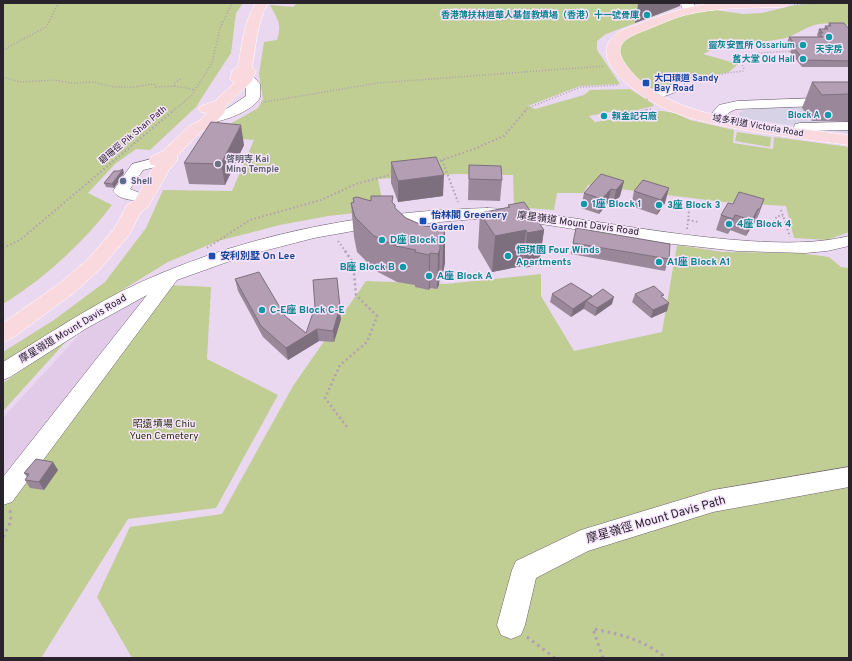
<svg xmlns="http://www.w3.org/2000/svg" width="852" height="661" font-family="Overpass,'Noto Sans TC',sans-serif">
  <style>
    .built { fill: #e1cbe9 }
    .education { fill: #d8d2e7 }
    .green { fill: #c0cd93 }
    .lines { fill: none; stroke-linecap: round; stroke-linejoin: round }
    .minor-casing { stroke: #6f5f74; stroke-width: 1 }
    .major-casing { stroke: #fff; stroke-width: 1 }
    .path-far3 { stroke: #afa0b4; stroke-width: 1.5; stroke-dasharray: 1 2; stroke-linecap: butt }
    .path-far2 { stroke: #afa0b4; stroke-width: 2; stroke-dasharray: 1.5 2.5; stroke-linecap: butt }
    .path-far1 { stroke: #afa0b4; stroke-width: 2.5; stroke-dasharray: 2 3; stroke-linecap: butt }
    .path { stroke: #afa0b4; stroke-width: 3; stroke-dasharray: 2.5 4; stroke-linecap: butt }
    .minor { fill: #fff; fill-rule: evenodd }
    .major { fill: #fad9de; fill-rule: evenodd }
    .wall { fill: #9a889a }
    .shaded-wall { fill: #7d6f7d }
    .building { fill: #b39eb3; stroke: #7d6f7d }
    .culture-dot { fill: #0f9aa8; stroke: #f7e5fe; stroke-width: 1.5 }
    .transit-dot { fill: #1a4fb4; stroke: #f7e5fe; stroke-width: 1.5 }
    .worship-dot { fill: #6b7280; stroke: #f7e5fe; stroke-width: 1.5 }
    .service-dot { fill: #5c6f8a; stroke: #f7e5fe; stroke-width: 1.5 }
    .labels { text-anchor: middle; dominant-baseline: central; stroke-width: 3; stroke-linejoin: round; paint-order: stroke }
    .far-culture-label { font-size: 9px; font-weight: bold; fill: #0d838f; stroke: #f7e5fe; text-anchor: end }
    .far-transit-label { font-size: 9px; font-weight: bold; fill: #164399; stroke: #f7e5fe; text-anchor: start }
    .far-street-label { font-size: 9px; fill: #29232c; stroke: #f7e5fe }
    .far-worship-label { font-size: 9px; font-weight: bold; fill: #5b616d; stroke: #f7e5fe; text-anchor: start }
    .far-service-label { font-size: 9px; font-weight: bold; fill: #4e5e75; stroke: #f7e5fe; text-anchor: start }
    .culture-label { font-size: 10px; font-weight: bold; fill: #0d838f; stroke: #f7e5fe; text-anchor: start }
    .transit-label { font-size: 10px; font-weight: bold; fill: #164399; stroke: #f7e5fe; text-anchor: start }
    .street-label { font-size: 10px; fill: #29232c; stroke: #f7e5fe }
    .park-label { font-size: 10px; fill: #2d3314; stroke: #f7e5fe }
    .near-street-label { font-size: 12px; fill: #29232c; stroke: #f7e5fe }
  </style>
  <rect width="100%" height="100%" fill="#ead8f0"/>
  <path class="built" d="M161 284 3 487V418L90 323Z"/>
  <path class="education" d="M849 106V133L740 118 739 113 744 110 761 108Z"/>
  <path class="green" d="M3 3H243L236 13 231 53 210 85 196 107 150 150 136 149 115 164 88 193 112 205C83 243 44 279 3 304Z
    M297 3H675L678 7 606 34 597 41V50L620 84 580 86 528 106 535 109 584 95 590 90 630 89 653 104 654 106 624 113 610 112 589 116 595 122 622 118 639 112 662 111 675 113 690 120 734 130 733 143 773 149 774 137 849 147V232L827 240 794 238 786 206 723 202 588 185 583 193H557L554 210 514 207 513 175 457 174 378 179 384 210 328 216 280 225 218 241 168 262 3 363V352L54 320 105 282 146 228 163 190 232 191 254 140 209 136 258 108 263 99 259 74 264 42 277 40C282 24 278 20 270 5L293 7Z
    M819 3H849V25C839 24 825 22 815 25 803 28 793 37 781 39 752 44 729 40 703 54L738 64 729 72 649 89 636 79 623 63 619 49 626 38 675 17 687 14 715 10 743 14 762 13 795 5Z
    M737 132 771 137 770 147 735 141Z
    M677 245 723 252 800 253 829 257 841 267 849 268V658H132L97 597 130 527 222 514 293 386 366 281 446 284 541 274V296L574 351 662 332Z
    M168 285 211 287 207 359 278 395 216 508 128 519 41 658H3V507Z
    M70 337 3 411V383Z"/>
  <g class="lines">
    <g class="minor-casing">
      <path id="minor" d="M681 3H693L698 10 696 12C690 14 681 11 681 3Z
        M247 74 252 75 260 84C260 88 261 93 260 97 256 110 217 125 205 122L203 119 205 116 228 108 246 96V85L240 78 242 75Z
        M673 84 678 85 680 88 678 91 657 99H647L645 96 647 93Z
        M849 97V105L737 109C722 113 723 126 709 122L707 119 719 105 737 101Z
        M849 122V130L807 131 804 137 799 138 794 137 792 134 795 124 800 123Z
        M155 158 160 160 163 163 160 166 143 170 130 189 140 193 142 196 140 199C131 202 118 198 113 191L132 164Z
        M487 208C516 209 543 214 572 218 631 227 690 237 749 241 783 243 816 244 849 236V246L827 251 805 253 737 251 664 243 522 221 487 218 392 226 353 231 314 238 244 256 177 280 12 502 3 505V477L147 295 87 328 10 377 3 380V362C42 338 80 313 120 292 233 236 362 211 487 208Z
        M849 467V487L713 512 588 551 536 578 525 625 521 635 511 639 501 635 497 625 512 570 516 561 581 530 713 490Z"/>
    </g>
    <g class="major-casing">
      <path id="major" d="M256 3H268C257 22 256 46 252 67L256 71 252 81 227 105 224 113 210 128 202 131 177 156V161L169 170 148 207 141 212 129 235 101 268 74 293 11 339 3 342V323L60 283 87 260 114 229 127 205 135 200 155 165H151L149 161 151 157 163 151 190 125 198 122 207 113 201 112 198 109 201 106 215 101 234 83 230 79 232 71 238 66C242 45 244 21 256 3Z
        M714 3H788L786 6 782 7C750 8 717 7 685 15 673 18 661 24 648 29 631 36 609 42 626 65 639 84 660 96 682 105 705 114 729 118 753 122 785 127 817 131 849 135V145C816 141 783 136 750 131 723 126 696 121 670 111 650 102 587 65 612 38 618 30 630 27 639 24 664 14 687 6 714 3Z"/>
    </g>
    <path class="path-far3" d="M794 4 849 3
      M3 50 46 27 58 4 56 3
      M3 77 20 82 55 80 72 83 94 82 114 87H133L154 84 156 87 175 86
      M180 79 175 83V86L195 90
      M684 84 727 73 743 71 744 69 741 62 758 53 794 51
      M265 102 378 83 604 66
      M173 111 192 95 212 63 220 28 232 3
      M525 111 528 108 581 87 619 85
      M641 111 651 109"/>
    <path class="path-far2" d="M618 115 647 110
      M442 160 458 202
      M436 162 474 149 504 136 526 110
      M677 205 689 209
      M781 210 790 237
      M688 220 698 222
      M774 222 777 216H783
      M687 229 690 203
      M338 241 346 252
      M3 248 20 240 174 110
      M207 248 250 220 321 200 356 184 393 174"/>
    <path class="path-far1" d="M345 251 353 262 356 295 377 316 367 342 340 365 325 398 347 427"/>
    <path class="path" d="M3 537 11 521 10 509
      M527 637 555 658
      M603 658 593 629C621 634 644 640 666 658"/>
    <use href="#minor" class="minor"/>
    <use href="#major" class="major"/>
  </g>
  <path class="wall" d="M829 23 849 29V67H802L790 52 792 48 787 43 789 37H818L817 35 819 29H824L825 26H828Z
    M812 82H849V121H812L802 108Z
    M244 145 225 185 189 184 184 163Z
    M391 162 443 196 398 202 391 183Z
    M469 165 502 180 500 201 468 200Z
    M124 173 114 188 106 187 104 183Z
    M643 180 665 203 657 215 631 206 634 191Z
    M624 181 620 196 613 205 608 203 599 214 581 208 584 193Z
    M353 198 371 201 393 203 395 205V208L406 218 424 226 445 228V263L442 277H440L439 285 437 289 430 288 429 290 415 287V285L397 282 376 271 357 252 354 237 351 203 353 202Z
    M764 199 754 224H753L746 236 730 230 728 234 716 230 721 215 733 204Z
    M508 205 544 230 539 265 523 268 522 266 492 272 478 248 480 213 508 208Z
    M573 243 669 259 665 271 571 254Z
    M235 279 306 333 341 319 334 342 319 341 288 360 263 337 238 291Z
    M552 294 592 297 612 304 595 316 584 309 571 317 550 302Z
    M635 294 663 298 667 311 651 318 632 302Z
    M58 470 44 490 30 488 25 480 27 477 24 473Z"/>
  <path class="shaded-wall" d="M644 3H680V6L635 23 638 5Z
    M241 125 244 145 225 185 221 164Z
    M123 169 124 173 114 188 112 184Z
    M444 175 443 196 398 202V181Z
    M624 181 620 196 613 205 616 190Z
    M669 188 665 203 657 215 661 200Z
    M611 189 608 203 599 214 602 199Z
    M764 199 759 214 754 224Z
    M758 209 753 224 746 236 752 220Z
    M735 215 730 230 728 234 733 219Z
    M445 228V263L442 277 443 242Z
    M526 230 522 266 492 272 495 236Z
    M544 230 539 265 523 268 527 233Z
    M440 242 439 285 437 289 438 254Z
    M430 253V288L429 290V255Z
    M337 278 341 319 334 342 333 331Z
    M592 296 586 301 584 308 571 317 573 309Z
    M614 297 612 304 595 316 597 308Z
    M669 303 667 311 651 318 653 310Z
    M317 329 319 341 288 360 286 348Z
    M53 462 58 470 44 490 39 482Z"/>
  <path class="building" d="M639 3H644L638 5Z
    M829 23H844L849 29V61L804 60 792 46H797L789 37H823L819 33H823L819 29H828L825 26H831Z
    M812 82H849V94L822 95Z
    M211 122 241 125 221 164 184 163Z
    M436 157 444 175 398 181 391 162Z
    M469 165 501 166 502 180 469 179Z
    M123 169 112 184 104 183 114 171H119Z
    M601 174 624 181 616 190 611 189 602 199 584 193Z
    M643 180 669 188 661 200 634 191Z
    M739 192 764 199 760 209H758L752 220 735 215 733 219 721 215 728 203 733 204Z
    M371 196H393L392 202 395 205V208L406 218 424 226 445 228 443 242H440V249L438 254 430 253 429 255 415 252 416 250 396 246 374 236 355 217 351 203 354 202 353 198 357 197 371 201Z
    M524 202 544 230 527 233 526 230 495 236 480 213 510 207 508 205Z
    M576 228 670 244 669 259 573 243Z
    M259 272 285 316 306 333 315 307 313 280 337 278 340 307 333 331 317 329 286 348 261 326 235 279Z
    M571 283 592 296 573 309 552 294Z
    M654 286 664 295 661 296 669 303 653 310 635 294Z
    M603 289 614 297 597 308 586 301Z
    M36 459 53 462 39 482 25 480 29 474 24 473Z"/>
  <g class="culture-dot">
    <circle cx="647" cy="15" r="4"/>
    <circle cx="829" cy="37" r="4"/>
    <circle cx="803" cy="45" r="4"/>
    <circle cx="803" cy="59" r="4"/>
    <circle cx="828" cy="115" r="4"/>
    <circle cx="604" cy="116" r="4"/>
    <circle cx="584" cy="204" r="4"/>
    <circle cx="659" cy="205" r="4"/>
    <circle cx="729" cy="224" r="4"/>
    <circle cx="382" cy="240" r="4"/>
    <circle cx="508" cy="256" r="4"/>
    <circle cx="659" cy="262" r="4"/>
    <circle cx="403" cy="267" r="4"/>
    <circle cx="429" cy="276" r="4"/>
    <circle cx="262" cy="310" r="4"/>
  </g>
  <g class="transit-dot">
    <rect x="642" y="79" width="8" height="8" rx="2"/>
    <rect x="419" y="217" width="8" height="8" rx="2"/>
    <rect x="208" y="252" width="8" height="8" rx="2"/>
  </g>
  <circle class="worship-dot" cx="218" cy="164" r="4"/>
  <circle class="service-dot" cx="123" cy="181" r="4"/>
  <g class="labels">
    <g class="far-culture-label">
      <text x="639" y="15">香港薄扶林道華人基督教墳場（香港）十一號骨庫</text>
      <text x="795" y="45">靈灰安置所 Ossarium</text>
      <text x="829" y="49" text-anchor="middle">天字房</text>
      <text x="795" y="59">舊大堂 Old Hall</text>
      <text x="820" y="115">Block A</text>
      <text x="612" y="116" text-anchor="start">賴金記石廠</text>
    </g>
    <g class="far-transit-label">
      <text x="654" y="78">大口環道 Sandy<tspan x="654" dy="10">Bay Road</tspan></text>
    </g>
    <g class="far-street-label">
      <text transform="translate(758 126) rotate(10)">域多利道 Victoria Road</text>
      <text transform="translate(133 135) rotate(-40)">碧珊徑 Pik Shan Path</text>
    </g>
    <g class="far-worship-label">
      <text x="226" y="159">啓明寺 Kai<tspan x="226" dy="10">Ming Temple</tspan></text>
    </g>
    <g class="far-service-label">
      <text x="131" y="181">Shell</text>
    </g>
    <g class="culture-label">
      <text x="592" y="204">1座 Block 1</text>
      <text x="667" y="205">3座 Block 3</text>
      <text x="737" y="224">4座 Block 4</text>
      <text x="390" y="240">D座 Block D</text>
      <text x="516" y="250">恒琪園 Four Winds<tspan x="516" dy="12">Apartments</tspan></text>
      <text x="667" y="262">A1座 Block A1</text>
      <text x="395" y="267" text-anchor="end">B座 Block B</text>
      <text x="437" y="276">A座 Block A</text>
      <text x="270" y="310">C-E座 Block C-E</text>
    </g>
    <g class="transit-label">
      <text x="431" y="215">怡林閣 Greenery<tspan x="431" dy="12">Garden</tspan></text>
      <text x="220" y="256">安利別墅 On Lee</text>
    </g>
    <g class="street-label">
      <text transform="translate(578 224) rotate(8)">摩星嶺道 Mount Davis Road</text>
      <text transform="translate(73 329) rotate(-31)">摩星嶺道 Mount Davis Road</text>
    </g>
    <g class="park-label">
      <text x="164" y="424">昭遠墳場 Chiu<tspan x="164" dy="12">Yuen Cemetery</tspan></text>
    </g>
    <g class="near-street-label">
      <text transform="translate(656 520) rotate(-16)">摩星嶺徑 Mount Davis Path</text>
    </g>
  </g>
  <rect width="852" height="661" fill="none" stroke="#29232c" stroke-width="8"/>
</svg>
